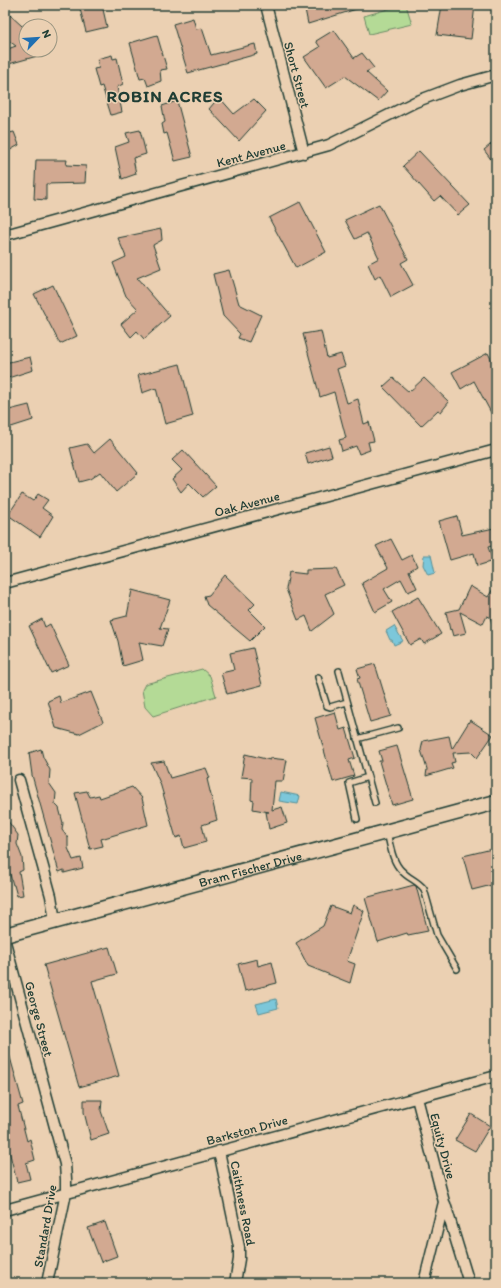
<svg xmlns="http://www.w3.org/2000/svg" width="501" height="1288" font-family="Itim,sans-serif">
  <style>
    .green { fill: #b4da96; stroke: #6a8c65 }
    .water { fill: #7bc7da; stroke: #569098 }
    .building { fill: #d2a991; stroke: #1f3d34 }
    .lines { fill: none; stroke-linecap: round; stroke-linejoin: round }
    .service-casing { stroke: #1f3d34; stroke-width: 8 }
    .minor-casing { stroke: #1f3d34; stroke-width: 13 }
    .secondary-casing { stroke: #1f3d34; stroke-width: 17 }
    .service { stroke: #ebd0b2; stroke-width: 5 }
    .minor { stroke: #ebd0b2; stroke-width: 10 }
    .secondary { stroke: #ebd0b2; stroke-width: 14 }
    .labels { text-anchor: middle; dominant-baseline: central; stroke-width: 3; stroke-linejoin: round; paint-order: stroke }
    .street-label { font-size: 13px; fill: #1f3d34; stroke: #ebd0b2 }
    .district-label { font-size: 17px; font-weight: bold; letter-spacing: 1px; fill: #1f3d34; stroke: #ebd0b2 }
  </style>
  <rect width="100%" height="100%" fill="#ebd0b2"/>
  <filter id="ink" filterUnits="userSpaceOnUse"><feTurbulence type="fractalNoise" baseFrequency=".025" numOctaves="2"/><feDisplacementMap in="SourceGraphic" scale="8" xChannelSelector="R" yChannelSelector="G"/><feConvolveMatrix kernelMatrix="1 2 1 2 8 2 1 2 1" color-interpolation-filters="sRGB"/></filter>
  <g filter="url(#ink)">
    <path class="green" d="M402 5H406L412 24 369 34 364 16Z
      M202 669 210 676 216 696 153 716 145 707 142 690 145 684Z"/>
    <path class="water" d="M424 555H431L435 573 428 575 423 565Z
      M394 626 403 641 394 645 392 640H390L386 631Z
      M281 792 300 796 298 804 279 801Z
      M276 999 278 1008 259 1013 256 1004Z"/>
    <path class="building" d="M79 5H102L107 27 86 32Z
      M317 5H363V7L308 24 305 9Z
      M442 5H475L471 39 437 35Z
      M10 15 22 26 26 25V50H48V53L5 65V50L16 46 5 38V22Z
      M193 18 196 29 202 28 211 55 255 44 257 54 188 73 173 24Z
      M334 30 354 58 362 53 374 68 366 72 387 91 378 101 345 76 326 88 304 57 320 47 316 41Z
      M157 35 167 69 160 70 161 81 148 86 145 78 140 79 130 43Z
      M112 55 113 59 117 58 123 84 117 87 122 112 111 115 102 86 99 87 94 69 99 68 97 59Z
      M219 97 234 114 254 99 266 111 239 141 209 109Z
      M177 101 192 157 175 161 167 133 164 134 162 124 165 122 162 106Z
      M140 130 146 154 133 158 136 174 122 179 115 147 129 142 126 133Z
      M14 132 19 145 5 153V134Z
      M496 140V166L484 150Z
      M419 151 470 205 458 215 440 196 434 201 403 166Z
      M36 160H67L66 165 86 166 85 183 46 184V200L34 199Z
      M300 202 326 252 296 268 269 218Z
      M379 204 408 259 401 263 413 285 391 297 380 275 375 279 368 264 379 258 367 233 355 239 345 220Z
      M161 229 162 240 153 245 161 268 137 278 170 316 144 339 137 331 131 337 121 324 138 309 126 296 113 263 126 257 118 238Z
      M229 270 239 304 261 315 249 342 238 338 240 334 223 316 213 274Z
      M53 285 77 336 60 344 34 294Z
      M321 331 327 358 341 354 345 366 337 369 347 403 358 399 364 424 369 422 374 441 368 442 370 450 359 454 356 446 342 451 339 440 346 438 334 392 320 397 303 334Z
      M488 353 496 369V422L474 381 461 389 452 372Z
      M30 357 33 370 5 379V363Z
      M180 364 193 416 165 424 156 388 142 393 138 375Z
      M393 378 409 392 424 378 449 402 441 412 438 410 421 426 383 387Z
      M29 405 33 420 5 429V411Z
      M110 439 138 473 116 492 100 472 90 479 79 482 70 448 87 444 94 453Z
      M329 446 332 456 308 464 305 453Z
      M183 450 216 486 203 497 189 483 181 492 172 479 182 470 172 460Z
      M22 494 33 501 38 494 48 500 42 508 53 516 40 537 8 515Z
      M457 516 462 535 494 528 496 536V545L488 547 493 561 477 566 474 553 450 560 439 521Z
      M391 539 402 560 412 555 417 566 409 571 417 588 408 592 401 579 384 589 392 602 375 612 362 583 388 568 376 546Z
      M336 569 344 585 325 594 334 614 312 631 306 616 298 620 286 589 289 572 306 574V570Z
      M225 575 255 604 249 610 265 626 250 641 207 605 204 596 209 595Z
      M496 584V625L493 626 490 617 487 616 483 624 460 612 466 633 453 636 451 629 450 630 446 612 459 609 470 586 488 597Z
      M132 590 170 600 160 628 168 629 162 646 139 642 143 660 123 666 118 641 111 620 127 616Z
      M418 597 441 634 424 644 421 639 410 645 392 612Z
      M42 619 45 627 50 624 69 665 51 673 29 626Z
      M253 648 262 685 227 694 221 673 234 670 230 653Z
      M375 664 391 716 370 722 357 679 360 678 357 669Z
      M91 692 103 722 79 734 56 728 48 701 59 696 61 703Z
      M335 712 340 730 346 728 355 758 349 760 354 776 333 782 315 718Z
      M470 720 493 735 477 758 471 752 453 753 455 762 451 763 453 768 426 776 427 769 421 750 423 741 449 736 452 749Z
      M397 746 413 799 392 805 379 761H382L379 751Z
      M41 749 43 757 50 770 49 783 56 793 55 804 59 808 63 823 62 830 68 838V848L73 860 81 858 83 868 64 873V870L59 872 32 775 29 753Z
      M245 754 270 760V758L287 760 283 781H275L272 810 282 807 287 823 269 829 266 812H269L253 809 254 801 251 800 252 778 241 777Z
      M164 761 170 778 206 768 210 778 207 779 217 820 202 825 206 842 184 848 181 836 176 838 160 783 151 763Z
      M132 787 142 798 148 825 101 839 103 846 90 849 75 793 87 791 90 797 99 795 100 798Z
      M5 817 18 835 17 844 22 857 23 870 19 872 23 895 17 896 14 885H13L5 857Z
      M496 848V884L472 890 463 856Z
      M414 885 416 886 428 931 408 935 407 933 378 942 365 898Z
      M353 905 364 911 347 961 355 964 350 983 308 966 296 943 323 926 331 906 350 913Z
      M109 947 117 974 92 981 119 1076 79 1087 44 965Z
      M257 959 258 966 272 962 277 983 245 991 238 964Z
      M5 1050H8L23 1104 18 1106 27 1141 30 1139 35 1160 26 1163 30 1179 17 1182 5 1135Z
      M84 1100H102L101 1111 109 1134 91 1140 84 1112Z
      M471 1114 490 1126 475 1151 455 1140Z
      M105 1222 117 1256 101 1262 88 1228Z"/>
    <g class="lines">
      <g class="service-casing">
        <path id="service" d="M339 671 375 803
          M318 677 327 706 330 707 347 702
          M357 739 398 728
          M357 819 349 783 368 777
          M387 832C390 844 392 862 402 871 409 879 417 880 424 889L437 935 457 969"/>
      </g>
      <g class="minor-casing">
        <path id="minor" d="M266 5 304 153
          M5 235 329 145 415 102 460 85 496 75
          M5 583 496 450
          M19 780 51 896 55 921
          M5 942 65 1164 66 1179V1193L47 1283
          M417 1098 444 1202 424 1283
          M219 1151 239 1247V1259L235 1283
          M445 1204 469 1283
          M5 1210 496 1076"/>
      </g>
      <g class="secondary-casing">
        <g id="secondary">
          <path id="s1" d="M5 935 496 802"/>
        </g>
      </g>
      <use href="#service" class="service"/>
      <use href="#minor" class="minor"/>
      <use href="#secondary" class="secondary"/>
    </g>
  </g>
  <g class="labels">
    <g class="street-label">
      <text transform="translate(297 75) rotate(75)">Short Street</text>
      <text transform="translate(251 154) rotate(-15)">Kent Avenue</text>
      <text transform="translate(247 504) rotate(-15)">Oak Avenue</text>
      <text stroke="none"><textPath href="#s1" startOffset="254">Bram Fischer Drive</textPath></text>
      <text transform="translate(39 1019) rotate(75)">George Street</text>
      <text transform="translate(247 1130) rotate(-15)">Barkston Drive</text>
      <text transform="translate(443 1146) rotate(75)">Equity Drive</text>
      <text transform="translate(243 1203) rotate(79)">Caithness Road</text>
      <text transform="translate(45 1226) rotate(-80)">Standard Drive</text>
    </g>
    <g class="district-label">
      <text x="165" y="96">ROBIN ACRES</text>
    </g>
  </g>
  <rect width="501" height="1288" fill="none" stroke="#ebd0b2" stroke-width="20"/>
  <rect x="10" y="10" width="481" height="1268" fill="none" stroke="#1f3d34" stroke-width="1.5" filter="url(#ink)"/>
  <g transform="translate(38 38) rotate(65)"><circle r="19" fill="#ebd0b2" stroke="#999580"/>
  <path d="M0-3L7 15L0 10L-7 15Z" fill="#1f6fb2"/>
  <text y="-6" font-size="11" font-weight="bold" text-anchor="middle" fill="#1f3d34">N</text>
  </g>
</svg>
